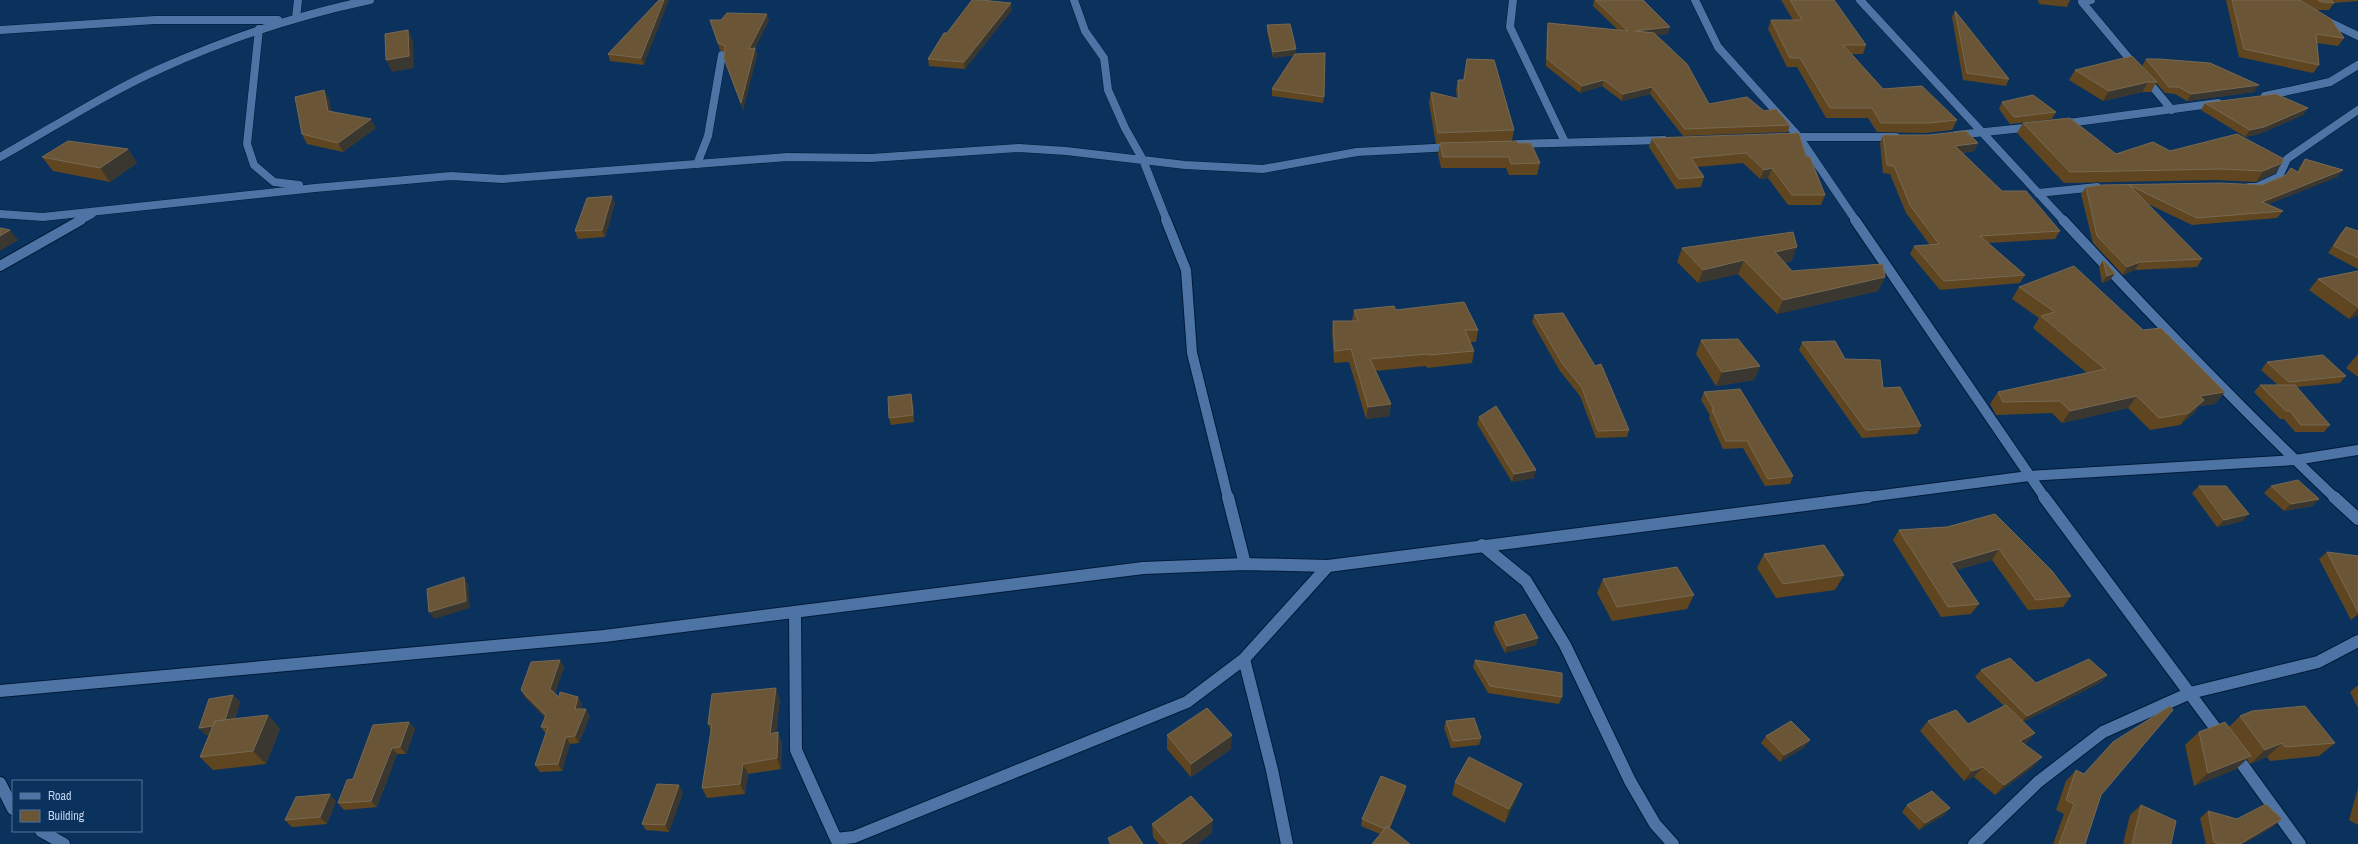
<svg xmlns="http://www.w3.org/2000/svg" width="2358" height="844" font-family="'Archivo Narrow',sans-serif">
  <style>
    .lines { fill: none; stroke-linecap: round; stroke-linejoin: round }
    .minor-far2-casing { stroke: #001a39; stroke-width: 9 }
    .minor-far1-casing { stroke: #001a39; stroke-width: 12 }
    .minor-casing { stroke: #001a39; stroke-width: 14 }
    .secondary-far1-casing { stroke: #001a39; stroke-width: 12 }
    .secondary-casing { stroke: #001a39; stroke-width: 14 }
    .minor-far2 { stroke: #4d74a4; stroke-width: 8 }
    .minor-far1 { stroke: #4d74a4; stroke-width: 10 }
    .minor { stroke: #4d74a4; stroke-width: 12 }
    .secondary-far1 { stroke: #4d74a4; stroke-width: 10 }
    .secondary { stroke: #4d74a4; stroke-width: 12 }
    .wall { fill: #5f4620 }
    .shaded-wall { fill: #39372f }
    .building { fill: #6a5536; stroke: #776953 }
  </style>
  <rect width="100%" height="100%" fill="#0b325d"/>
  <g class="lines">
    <g class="minor-far2-casing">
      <path id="minor-far2" d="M1074 0 1085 31 1104 58 1108 90 1125 128 1143 160 1167 221
        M1513 0 1510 27 1565 142
        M1695 0 1718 47 1799 137 1856 221
        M1860 0 2064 221
        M2091 0 2082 2 2172 110
        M296 18 298 0
        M2323 19 2358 36
        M259 29 247 144 254 165 274 182 299 185
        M0 30 155 20H278
        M2265 96 2330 82 2358 65
        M2061 124 2218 103
        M1956 135 2033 127
        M1788 137H1896
        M1518 144 1664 140
        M0 157C54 127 106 93 162 68 229 38 298 15 370 0
        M697 164 708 136 722 55
        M2249 187H2257L2279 177 2287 159 2358 110
        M2038 193 2097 187
        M0 214 43 217 315 188 451 176 502 179 787 157 871 158 1019 148 1066 151 1185 165 1263 169 1357 152 1452 147
        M79 221 92 214"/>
    </g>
    <g class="minor-far1-casing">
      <path id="minor-far1" d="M1166 220 1186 270 1192 353 1228 498
        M1855 220 2045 498
        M2063 220C2151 315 2241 409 2335 498
        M0 266 81 220"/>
    </g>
    <g class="minor-casing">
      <path id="minor" d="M1228 497 1245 564
        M2044 497 2222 737
        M2334 497 2358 519
        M1482 545 1526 581 1565 645 1630 781 1655 824 1673 844
        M795 612 796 750 836 839 854 837 1187 702 1244 659 1328 566
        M1244 659 1272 770 1287 844
        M2234 753 2300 844
        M0 783 13 809
        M41 831 64 844
        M1974 844 2038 782 2103 732 2190 693 2318 662 2358 641"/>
    </g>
    <g class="secondary-far1-casing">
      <path id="secondary-far1" d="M1860 498 2029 476 2295 460 2358 450"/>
    </g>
    <g class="secondary-casing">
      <path id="secondary" d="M0 691 604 636 1143 568 1245 564 1328 566 1868 497"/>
    </g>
    <use href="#minor-far2" class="minor-far2"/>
    <use href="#minor-far1" class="minor-far1"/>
    <use href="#minor" class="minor"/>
    <use href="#secondary-far1" class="secondary-far1"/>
    <use href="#secondary" class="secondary"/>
  </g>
  <path class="wall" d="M659 0 644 65 610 61 608 54Z
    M1594 0 1668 34 1656 35 1709 104 1764 111 1790 125 1788 132 1683 136 1650 94 1622 101 1602 86 1580 93 1546 66 1547 29 1548 23 1618 30 1593 6Z
    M1781 0H1834L1866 45 1863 54H1852L1883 89 1957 120 1952 130 1925 133 1877 132 1868 118H1826L1797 67H1787L1768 29 1771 20H1793Z
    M2038 0H2070L2067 7 2039 4Z
    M2226 0H2300L2316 9 2301 0H2358V1L2334 3 2329 10H2317L2344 38 2338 46 2317 43 2319 65 2313 73 2239 57Z
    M1012 10 965 69 929 66 928 59 947 33Z
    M1955 11 2009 79 2006 86 1963 80 1952 17Z
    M710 20H769L755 48 757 55 743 110 726 65 724 58V52L720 50Z
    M1267 25 1295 54 1324 97 1323 103 1272 96V89L1294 55 1273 58 1267 31Z
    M1467 59 1514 130 1512 141 1518 143 1540 163 1537 175H1509L1506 168H1441L1438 154 1440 144H1436L1429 103 1431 92 1457 98 1456 90 1458 80H1463Z
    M2146 59 2254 92 2187 101 2175 94 2165 93 2156 83 2151 92H2142L2103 101 2069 80 2075 70 2148 73 2142 66Z
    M329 99 331 111 376 128 343 152 307 144 302 134Z
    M2002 102 2056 112 2052 119 2010 124 1999 109Z
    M2205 103 2308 108 2303 115 2259 134 2245 137 2201 110Z
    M2023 123 2116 154 2170 151 2282 163 2275 173 2256 182 2215 180 2064 183 2017 133Z
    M1883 135 1978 143 1974 151 1962 153 2002 191 2060 231 2055 239 1988 243 2025 275 2020 283 1940 290 1910 254 1914 246 1930 245 1906 213 1890 174 1883 173 1880 143Z
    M1652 138 1806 156 1825 195 1821 205H1788L1768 178 1760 179 1743 163 1697 167 1704 177 1701 187 1676 189 1649 147Z
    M128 149 137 163 110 182 53 171 42 157Z
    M2305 159 2343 170 2337 177 2268 204 2283 211 2277 218 2192 225 2146 203 2202 259 2197 267 2135 270 2123 275 2093 243 2081 194 2086 187 2102 185H2262L2286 175 2291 168 2297 172 2300 166Z
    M615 203 605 237 578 239 575 231Z
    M2346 227 2358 231V269L2328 253 2340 234Z
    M1797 247 1791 261 1784 263 1792 271 1885 277 1878 291 1777 314 1738 274 1698 283 1677 262 1682 248Z
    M2103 260 2115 273 2110 280 2102 283 2099 267Z
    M2358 271V315L2349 319 2309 290 2318 279Z
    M2019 287 2215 404 2199 406 2195 412 2180 425 2150 430 2128 408 2062 423 2052 413 1996 415 1990 404 1998 392 2087 373 2033 328 2039 318 2012 299Z
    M1354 310H1396L1478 330 1476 342H1470L1474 351 1472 363 1427 368 1426 366 1375 371 1391 404 1389 416 1366 419 1349 362 1334 363 1332 333 1333 321H1352Z
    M1534 315 1629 430 1627 437 1596 438 1580 396 1560 371 1532 322Z
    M1701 340 1760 366 1754 380 1716 386 1696 354Z
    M1802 342 1845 359 1883 388 1921 426 1917 434 1862 438 1799 350Z
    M2358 354V377L2346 368Z
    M2267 362 2346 376 2340 383 2297 387 2330 425 2324 432H2295L2284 419H2280L2254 392 2260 385H2278L2261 370Z
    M1704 392 1793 476 1790 484 1765 486 1743 448 1723 449 1709 418 1710 415 1701 400Z
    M913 401 914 422 891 425 889 418Z
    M1479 417 1534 478 1512 482 1477 424Z
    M2199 486 2243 521 2217 527 2192 493Z
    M2271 486 2319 499 2312 506 2284 511 2264 493Z
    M1995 514 2071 596 2063 607 2028 610 1992 560 1956 570 1979 604 1971 614 1941 617 1893 540 1899 530 1947 527Z
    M2327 552 2358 556V614L2351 620 2319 559Z
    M1764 554 1844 575 1835 590 1776 598 1757 568Z
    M1603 579 1694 595 1687 609 1612 621 1597 593Z
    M1495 622 1538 638 1536 645 1505 653 1493 629Z
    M1475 660 1562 697 1559 704 1488 693 1473 667Z
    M564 667 555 693 559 697H578L582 704 581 709 590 716 579 743 570 744 562 771 540 772 535 765 546 734 541 727 545 717 525 697 521 690Z
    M1981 670 2036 683 2107 675 2101 682 2023 722 2026 744 2025 745 2033 767 1995 795 1974 777 1964 781 1920 731 1928 721 1968 724 2004 706 1975 677Z
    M2358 685V708L2350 692Z
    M233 695 240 702 235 719 268 715 280 729 266 764 213 770 200 757 209 735H206L199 728Z
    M780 699 776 733 782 743 781 769 748 774 745 794 707 798 702 788 711 731 708 724Z
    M2240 716 2335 743 2319 756 2270 761 2267 757 2250 764 2247 759 2236 769 2194 786 2185 745 2199 732 2229 727Z
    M1446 721 1481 738 1479 745 1451 748 1444 728Z
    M409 722 415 729 406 754H397L377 807 344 810 338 803 353 779Z
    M1167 735 1231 749 1191 777 1167 749Z
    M1766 736 1805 747 1780 762 1761 743Z
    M2113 742 2101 795 2085 844H2053L2064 814 2056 810 2066 781 2076 770 2084 774Z
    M1455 782 1522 784 1517 797 1505 823 1452 795Z
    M2358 788V825L2349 820Z
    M683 792 669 832 646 830 642 824Z
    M1405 793 1390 828 1380 834 1361 826 1362 819Z
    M336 801 327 824 292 827 285 820Z
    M1907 805 1950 808 1944 815 1919 830 1902 812Z
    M2141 805 2171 844H2123L2130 815Z
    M2208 811 2237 819 2274 826 2243 844H2206L2200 818Z
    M1152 824 1212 833 1197 844H1159L1153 837Z
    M1108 838 1143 844H1109Z"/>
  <path class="shaded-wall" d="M664 0H669L644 65 641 58Z
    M1011 3 1012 10 965 69 964 62Z
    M767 14 769 20 751 55 749 49Z
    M1670 27 1668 34 1633 38 1635 31Z
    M408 30 413 41 414 68 392 72 386 60Z
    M755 48 757 55 743 110 741 103Z
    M1296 49 1295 55 1273 58V52Z
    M1604 80 1602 86 1580 93 1582 86Z
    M2148 82 2142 92 2103 101 2109 91Z
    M2259 85 2254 92 2187 101 2191 94Z
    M1652 87 1650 94 1622 101 1623 94Z
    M324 90 329 99 333 120 328 111Z
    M2308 108 2303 115 2259 134 2245 137 2250 130Z
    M371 119 376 128 343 152 338 143Z
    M1978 143 1974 151 1951 154 1955 146Z
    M128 149 137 163 110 182 100 168Z
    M2282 163 2275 173 2256 182 2263 171Z
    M1772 168 1768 178 1760 179 1764 170Z
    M2343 170 2337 177 2257 209 2262 202Z
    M612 196 615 203 605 237 602 230Z
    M10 230 18 240 0 251V236Z
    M1797 247 1791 261 1769 266 1775 252Z
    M1744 260 1738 274 1698 283 1703 270Z
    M2140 262 2135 270 2123 275 2127 267Z
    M2115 273 2110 280 2102 283 2107 276Z
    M1885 277 1878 291 1777 314 1783 300Z
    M2358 308V315L2349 319Z
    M1760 366 1754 380 1716 386 1722 372Z
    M2225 392 2215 404 2199 406 2195 412 2180 425 2189 413 2200 396Z
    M911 394 913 401 914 422 913 415Z
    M2137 396 2128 408 2062 423 2070 411Z
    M1391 404 1389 416 1366 419 1368 407Z
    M1536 470 1534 478 1512 482 1514 474Z
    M2319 499 2312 506 2284 511 2291 504Z
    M2249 514 2243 521 2217 527 2224 520Z
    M1999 549 1992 560 1944 573 1951 563Z
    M464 577 468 584 470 608 434 619 429 612Z
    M1538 638 1536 645 1505 653 1507 646Z
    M560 660 564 667 554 696 550 689Z
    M2107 675 2101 682 2021 723 2027 716Z
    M776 688 780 699 774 745 770 734Z
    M233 695 240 702 231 730 206 735 199 728Z
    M578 697 582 704 579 716 575 709Z
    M586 709 590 716 579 743 575 736Z
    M268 715 280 729 266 764 253 751Z
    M409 722 415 729 406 754 400 747Z
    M778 732 782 743 781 769 777 758Z
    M2035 733 2026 744 2011 752 2020 741Z
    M1232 735 1231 749 1191 777V764Z
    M566 737 570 744 562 771 558 764Z
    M1810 740 1805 747 1780 762 1784 755Z
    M2282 743 2267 757 2250 764 2265 750Z
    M392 748 397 754 377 807 371 801Z
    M2251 756 2236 769 2194 786 2208 773Z
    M2042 757 2033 767 1995 795 2004 785Z
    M743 764 748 774 745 794 740 784Z
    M1983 767 1974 777 1964 781 1972 771Z
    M1522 784 1517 797 1505 823 1509 809Z
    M679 785 683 792 669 832 665 825Z
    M1406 786 1405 793 1386 837 1388 831Z
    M330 794 336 801 327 824 320 817Z
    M1950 808 1944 815 1919 830 1925 823Z
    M2282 819 2274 826 2243 844H2240Z
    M1213 820 1212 833 1197 844H1180Z"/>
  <path class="building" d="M659 0H664L641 58 608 54Z
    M972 0H981L1011 3 964 62 928 59 944 33H947Z
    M1595 0H1643L1670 27 1635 31 1654 33 1687 64 1709 104 1747 97 1764 111 1776 109 1790 125 1685 129 1652 87 1623 94 1604 80 1582 86 1547 59 1548 23 1628 31Z
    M1790 0H1834L1866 45H1843L1883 89 1922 86 1957 120 1929 123H1881L1872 108H1830L1800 58H1790L1771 20H1802Z
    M2232 0H2300L2331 19 2344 38 2316 34 2319 65 2244 49Z
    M2318 0H2331L2334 3 2322 2Z
    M1955 11 2009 79 1967 73Z
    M727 13 767 14 749 49 755 48 741 103 724 58 725 46 718 43 710 20H721Z
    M1290 24 1296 49 1273 52 1267 25Z
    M408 30 409 56 386 60 385 34Z
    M1325 53 1324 97 1272 89 1295 54Z
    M2132 56 2157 82H2148L2109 91 2075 70Z
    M1467 59 1494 60 1514 130 1438 133 1431 92 1459 99 1458 80H1464Z
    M2146 59H2159L2210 63 2259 85 2191 94 2179 87H2169Z
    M324 90 328 111 371 119 338 143 302 134 295 97Z
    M2276 94 2308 108 2264 127 2250 130 2205 103Z
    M2033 95 2056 112 2014 117 2002 102Z
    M2070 118 2116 154 2153 142 2170 151 2237 134 2284 159 2282 163 2263 171 2222 169 2070 172 2023 123Z
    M1966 131 1978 143 1955 146 2002 191H2026L2060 231 1980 236 2025 275 1944 281 1914 246 1939 244 1910 205 1894 166 1887 165 1883 135H1929Z
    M1799 133 1806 156 1810 157 1825 195H1792L1772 168 1764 170 1746 153 1691 158 1704 177 1679 179 1652 138Z
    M68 141 128 149 100 168 42 157Z
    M1517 141 1518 143H1531L1540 163 1511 164 1509 157H1443L1440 143Z
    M2305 159 2343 170 2262 202 2283 211 2197 218 2129 185 2202 259 2140 262 2127 267 2097 236 2086 187 2102 185 2220 183 2262 185 2286 175 2291 168 2299 173Z
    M612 196 602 230 575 231 587 198Z
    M2346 227 2358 231V258L2334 246Z
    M0 228 10 230 0 236Z
    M1793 232 1797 247 1775 252 1792 271 1883 264 1885 277 1783 300 1744 260 1703 270 1682 248Z
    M2103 260 2115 273 2107 276Z
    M2074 266 2143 330 2161 328 2225 392 2200 396 2204 400 2189 413 2159 418 2137 396 2070 411 2060 401 2003 402 1998 392 2105 369 2041 316 2055 312 2019 287Z
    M2358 271V307L2318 279Z
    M1464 302 1478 330H1465L1474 351 1429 355 1428 354 1370 359 1391 404 1368 407 1351 349 1335 351 1333 321H1358L1354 310 1394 306 1396 310Z
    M1563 313 1595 366 1601 364 1629 430 1598 431 1582 388 1562 363 1534 315Z
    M1738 339 1760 366 1722 372 1701 340Z
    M1835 341 1845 359 1880 360 1883 388 1900 387 1921 426 1866 430 1802 342Z
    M2323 355 2346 376 2289 382 2267 362Z
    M2260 385H2295L2330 425H2301L2290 411H2286Z
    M1740 389 1793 476 1768 479 1747 441H1726L1712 410H1714L1704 392Z
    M911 394 913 415 889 418 888 397Z
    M1496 406 1536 470 1514 474 1479 417Z
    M2298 480 2319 499 2291 504 2271 486Z
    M2199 486H2226L2249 514 2224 520Z
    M1995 514 2052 571 2071 596 2036 600 1999 549 1951 563 1979 604 1948 607 1899 530 1947 527Z
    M1824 545 1844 575 1783 584 1764 554Z
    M2327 552 2358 556V612Z
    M1677 567 1694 595 1617 607 1603 579Z
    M464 577 466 601 429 612 427 589Z
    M1525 614 1538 638 1507 646 1495 622Z
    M2010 658 2036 683 2089 659 2107 675 2027 716 1981 670Z
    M560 660 550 689 559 697 560 692 578 697 575 709H586L575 736 566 737 558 764 535 765 548 727H541L546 715 521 690 531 662Z
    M1475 660 1562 673V697L1490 686Z
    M776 688 770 734 778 732 777 758 743 764 740 784 702 788 712 724H708L712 694Z
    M233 695 225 720 215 721 213 726 199 728 209 699Z
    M2006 705 2035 733 2020 741 2042 757 2004 785 1983 767 1972 771 1928 721 1956 710 1968 724Z
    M2170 706 2173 710 2101 795 2085 844H2059L2074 804 2066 800 2076 770 2084 774 2113 742Z
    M2305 706 2335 743 2285 747 2282 743 2265 750 2240 716 2252 711Z
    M1207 708 1232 735 1191 764 1167 735Z
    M268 715 253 751 200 757 215 721Z
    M1474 718 1481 738 1453 741 1446 721Z
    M1791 721 1810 740 1784 755 1766 736Z
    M409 722 400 747 392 748 371 801 338 803 347 780 353 779 373 725Z
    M2225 722 2251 756 2208 773 2199 732Z
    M1469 757 1522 784 1509 809 1455 782Z
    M1381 776 1406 786 1389 828 1387 826 1385 829 1362 819Z
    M657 784 679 785 665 825 642 824Z
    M1932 791 1950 808 1925 823 1907 805Z
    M330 794 320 817 285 820 296 797Z
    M1191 796 1213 820 1180 844H1169L1152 824Z
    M2266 804 2282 819 2240 844H2221L2214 842 2208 811 2237 819Z
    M2141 805 2176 821 2171 844H2132Z
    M1131 826 1143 844H1112L1108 838Z
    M1387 826 1410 844H1372Z"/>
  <rect x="12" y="780" width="130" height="52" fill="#0b325d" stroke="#537397"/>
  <rect x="20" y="793" width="20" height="6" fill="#4d74a4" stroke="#537397"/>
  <text x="48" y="800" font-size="12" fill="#bfd4ef">Road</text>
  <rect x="20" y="810" width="20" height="12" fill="#6a5536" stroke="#537397"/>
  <text x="48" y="820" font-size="12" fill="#bfd4ef">Building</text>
</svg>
